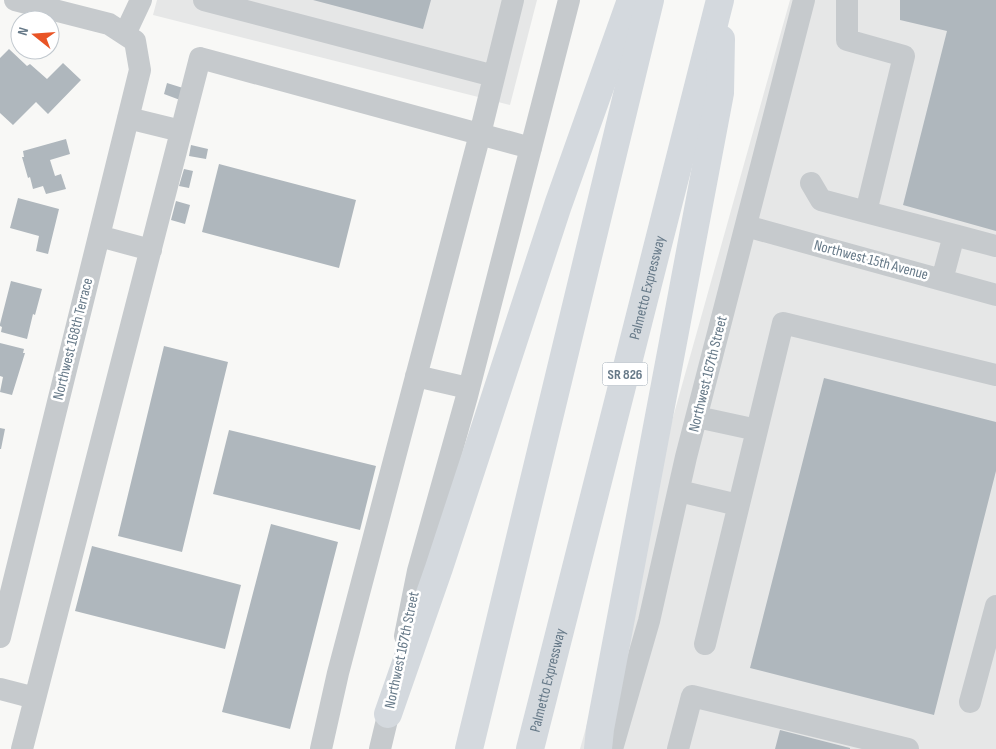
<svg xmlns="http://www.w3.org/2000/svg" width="996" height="749" font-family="'Sofia Sans Condensed',sans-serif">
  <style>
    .built { fill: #e6e7e7 }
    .building { fill: #afb7bd }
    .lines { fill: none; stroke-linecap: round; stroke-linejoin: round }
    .minor { stroke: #c6cacd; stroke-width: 22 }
    .highway { stroke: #d4d9de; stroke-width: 28 }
    .labels { text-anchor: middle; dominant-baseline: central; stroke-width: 5; stroke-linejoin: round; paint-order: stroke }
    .shield { fill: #fff; stroke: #94a1ac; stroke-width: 1 }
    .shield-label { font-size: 14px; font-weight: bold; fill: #667988 }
    .street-label { font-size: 15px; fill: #667988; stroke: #fff }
  </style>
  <rect width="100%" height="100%" fill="#f8f8f6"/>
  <path class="built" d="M157 0H537L510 105 153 15Z
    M790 0H996V749H580Z"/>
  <path class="building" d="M313 0H431L423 29Z
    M900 0H996V231L903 205 947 31 900 20Z
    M9 49 27 66 30 64 47 79 63 63 81 80 48 114 36 102 13 125 0 113V58Z
    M167 83 183 88 180 100 164 94Z
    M66 139 70 154 50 160 55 176 61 174 66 189 46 194 43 186 33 189 30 177 28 178 22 157H24L23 151Z
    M191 145 208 149 206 159 189 156Z
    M219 164 356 200 339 268 202 232Z
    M184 169 193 171 189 188 179 186Z
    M18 198 59 209 48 254 36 251 39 236 10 228Z
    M176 201 190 205 185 224 171 220Z
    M11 281 42 289 35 315 33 314 27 339 1 332 2 327 0 326V324Z
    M0 343 24 349 23 353H25L12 395 0 392 3 377 0 376Z
    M164 346 228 362 182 552 118 536Z
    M824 378 996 422V471L934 715 750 668Z
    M0 428 5 429 1 449H0Z
    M229 430 376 466 360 530 213 494Z
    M271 524 338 542 290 729 222 712Z
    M92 546 241 585 225 649 75 611Z
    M780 730 850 748V749H775Z"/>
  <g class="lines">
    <path class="minor" d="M204 0 494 76
      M125 34 141 0
      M128 118 181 131
      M811 183 821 200 866 212 904 56 847 40V0
      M866 212 954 235 942 280
      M746 226 996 295
      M954 235 996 246
      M99 236 151 250
      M416 376 468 388
      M697 417 757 430
      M679 491 738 505
      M405 636 418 571 467 396 569 0
      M0 637 140 70 135 41 109 24 15 0
      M705 644 783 323 996 375
      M0 689 35 698
      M970 702 996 606
      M22 749 200 58 531 148
      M321 749 338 673 480 134 513 0
      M380 749 392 699
      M612 749 649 621 686 457 804 0
      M678 749 692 696 908 749"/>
    <g class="highway">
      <path d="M388 714 439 568 558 205 631 0"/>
      <path d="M469 749 650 0"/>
      <path id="s1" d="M530 749 720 0"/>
      <path d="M598 749 600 729 720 93 721 39"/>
    </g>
  </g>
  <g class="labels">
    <rect class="shield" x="602.5" y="362.5" width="45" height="23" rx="4"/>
    <g class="shield-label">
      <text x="625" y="374">SR 826</text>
    </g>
    <g class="street-label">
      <text transform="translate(871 260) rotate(15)">Northwest 15th Avenue</text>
      <text stroke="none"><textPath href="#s1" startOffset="476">Palmetto Expressway</textPath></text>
      <text transform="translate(73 339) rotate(-76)">Northwest 168th Terrace</text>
      <text transform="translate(708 374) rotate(-76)">Northwest 167th Street</text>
      <text transform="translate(402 650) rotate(-78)">Northwest 167th Street</text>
      <text stroke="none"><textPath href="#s1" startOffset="71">Palmetto Expressway</textPath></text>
    </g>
  </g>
  <g transform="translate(35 35) rotate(287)"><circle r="24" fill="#ffffff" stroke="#c2c9cf"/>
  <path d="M0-4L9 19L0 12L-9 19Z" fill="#e95425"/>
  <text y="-8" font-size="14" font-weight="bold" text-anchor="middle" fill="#667988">N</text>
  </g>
</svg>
